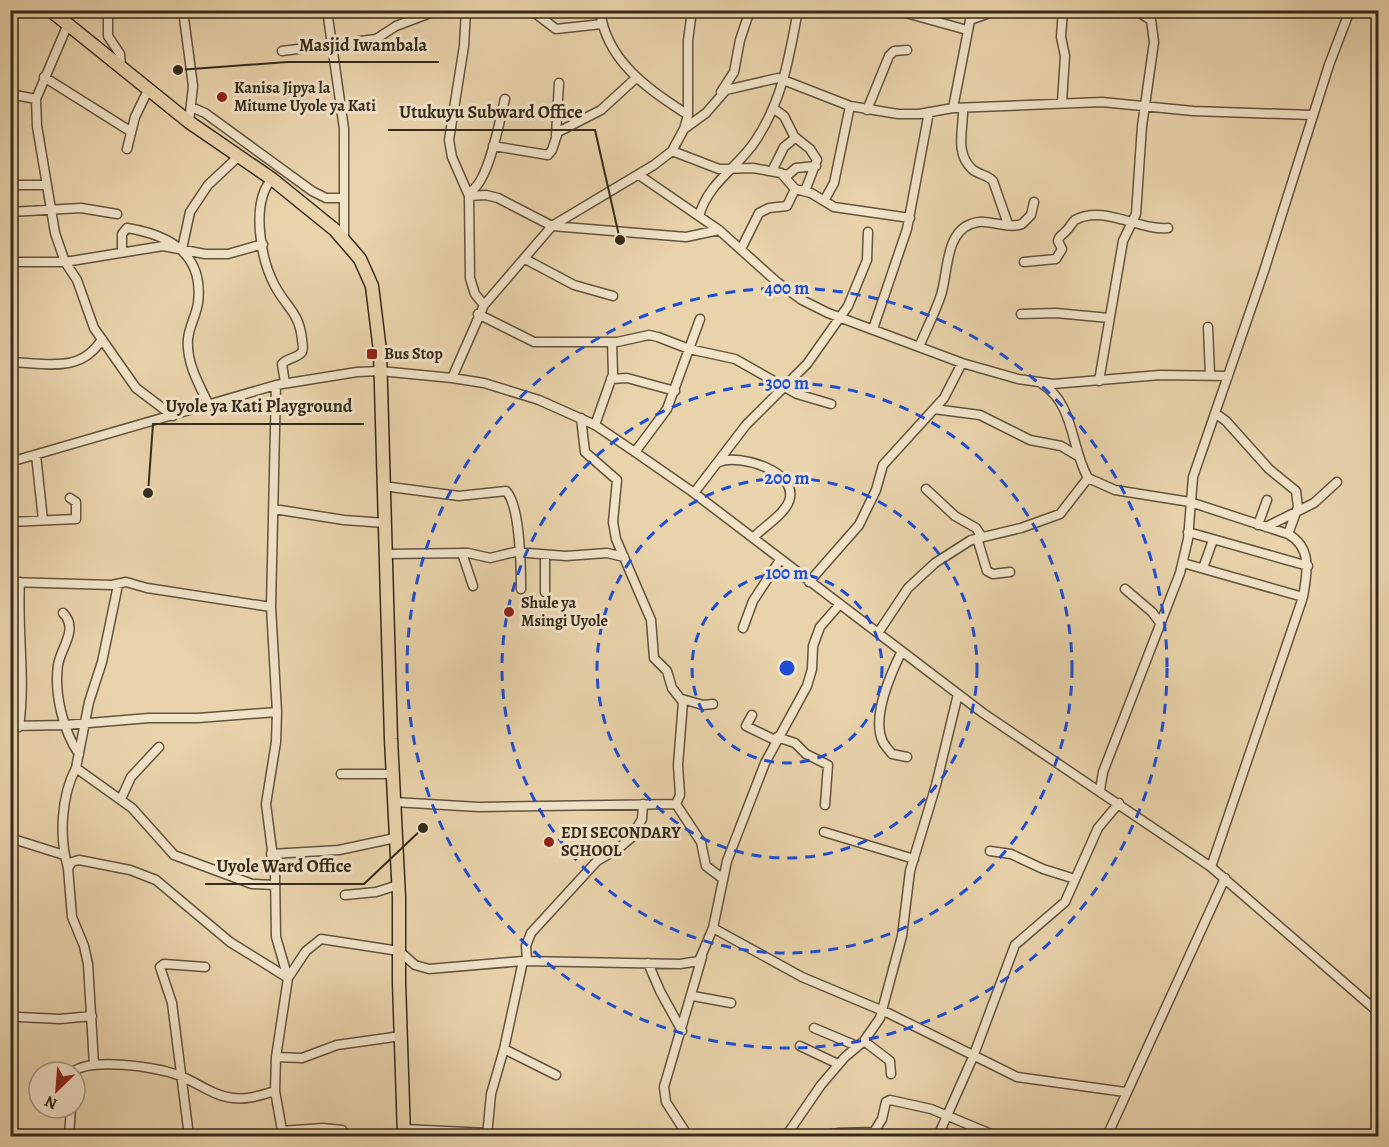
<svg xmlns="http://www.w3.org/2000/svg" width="1389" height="1147" font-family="Alegreya,serif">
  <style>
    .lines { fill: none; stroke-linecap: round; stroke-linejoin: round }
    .minor-casing { stroke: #62543f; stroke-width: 11 }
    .highway-casing { stroke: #352a1b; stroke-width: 15 }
    .minor { stroke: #f1e2c8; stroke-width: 8 }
    .highway { stroke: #e9d3ab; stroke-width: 12 }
    .ring { fill: none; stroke: #1d4ed8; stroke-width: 3; stroke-dasharray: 10 8 }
    .poi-dot { fill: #8f2418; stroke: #f1e2c8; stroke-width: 2 }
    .labels { text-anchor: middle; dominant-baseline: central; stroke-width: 6; stroke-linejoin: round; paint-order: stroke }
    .poi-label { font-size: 16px; font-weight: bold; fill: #352a1b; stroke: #f1e2c8; text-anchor: start }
    .centre { fill: #1d4ed8; stroke: #f1e2c8; stroke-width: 3 }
    .ring-label { font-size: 18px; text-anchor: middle; font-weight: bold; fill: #1d4ed8; stroke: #f1e2c8; stroke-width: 6; stroke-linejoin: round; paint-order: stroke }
    .leader { fill: none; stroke: #352a1b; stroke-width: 2 }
    .callout-dot { fill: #352a1b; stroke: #f1e2c8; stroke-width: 2 }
    .callout-label { font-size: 18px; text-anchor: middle; font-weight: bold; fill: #352a1b; stroke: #f1e2c8; stroke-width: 6; stroke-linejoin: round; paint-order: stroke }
  </style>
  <rect width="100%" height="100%" fill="#e9d3ab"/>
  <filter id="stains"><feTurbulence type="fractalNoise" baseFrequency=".00333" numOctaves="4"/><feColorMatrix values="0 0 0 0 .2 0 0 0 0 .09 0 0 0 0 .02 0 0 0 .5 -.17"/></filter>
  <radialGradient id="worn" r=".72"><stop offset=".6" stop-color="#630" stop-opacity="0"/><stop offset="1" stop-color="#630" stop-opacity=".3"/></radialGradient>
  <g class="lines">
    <g class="minor-casing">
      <path id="minor" d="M108 10V36L120 54 121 66
        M183 10 193 86 189 122
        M327 10 344 129V237
        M466 10 464 46 449 140 452 157 469 196 470 278 475 294 484 305
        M531 10 556 29 602 24
        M600 10C606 61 648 89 688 115
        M895 10 967 30
        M970 20 998 10
        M68 24 36 99 37 126 55 233 65 262 77 280 94 328 136 388 173 416
        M282 51 376 39 396 26 438 10
        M44 77 130 131
        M721 92 734 72 740 40 750 10
        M10 94 36 99
        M1062 102 1065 56 1061 37 1063 10
        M191 107 205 113 312 191 326 198H344
        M953 108 972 10
        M963 108C964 128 954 152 972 169 979 175 988 175 993 181L1008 224
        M867 110 889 56 894 51 907 50
        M684 129 706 113 726 90 778 78 850 106 898 114H919L953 108 1102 102 1193 111 1312 115
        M556 135 559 83
        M795 137 810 149 817 160 805 191
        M493 146 548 155 552 150 558 132 601 110 636 78
        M127 149 135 117 149 88
        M672 151 719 169 753 168 781 173 795 189 811 193 834 207 910 218
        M772 171 784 147 795 138 784 116 773 108
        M784 174 788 175 796 168 816 166
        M639 175 719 230 777 282 802 300 828 313 962 363 1018 379 1053 384 1160 375 1228 376
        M272 179C250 203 261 260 275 286 286 307 299 312 302 339 302 342 304 349 302 352 298 358 287 358 282 364L285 383
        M10 185H46
        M468 192C488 188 500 118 505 99
        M469 196 486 195 498 198 552 226 686 237 719 230
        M824 201 834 183 850 106
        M10 212 81 208 117 214
        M699 216C709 181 738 168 756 140 783 99 789 57 798 10
        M182 249 190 212 208 185 239 156
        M741 249 759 213 769 208 787 206 795 189
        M122 252V234L127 228C170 235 204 254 198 303 196 316 189 327 188 339 186 362 199 385 209 405
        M525 259 574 285 613 296
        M10 262H65L163 246 205 254H228L263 244
        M1024 262 1056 259 1062 249 1058 241C1059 235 1062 236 1066 231 1070 228 1071 223 1075 220 1103 204 1140 231 1168 228
        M478 314 534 342H617L649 335 658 337 689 349 735 359 797 394 831 404
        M1021 314 1056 313 1109 318
        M1208 327 1210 375
        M873 329 907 229 929 112
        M919 347C926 330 935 313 941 295 948 274 945 233 971 224 987 217 1006 230 1022 224L1031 215 1034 202
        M10 362C46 363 81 374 102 339
        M452 378 484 305 552 226 654 165 672 151 684 129 688 115V41L692 10
        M611 379 627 378 675 391
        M1099 381 1123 241 1136 214 1142 126 1154 42 1151 20 1135 10
        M1041 383C1075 404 1070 446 1088 478L1115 490 1190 502 1288 534C1313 548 1307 574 1303 597L1211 867
        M276 385 271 607 277 712 276 742 266 804 275 873 276 937 288 978 276 1057 275 1091 283 1136
        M934 409 980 415 1030 440 1061 446 1078 456
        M1215 413 1226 421 1269 469 1296 491 1298 507 1288 534
        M581 418 585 452 617 480 613 522 616 539 651 620 654 658 667 671 672 688 683 702 678 765 680 795 676 804
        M595 425 613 374 612 342
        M635 452 667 409 700 319
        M36 455 43 520
        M10 462 276 385 357 372 380 371 452 378 484 383 539 400 595 425 635 452 694 493 983 713 1211 867 1378 1012
        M719 462C739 453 800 472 789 501 784 515 763 527 753 538
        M383 486 459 496 506 491C520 505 521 568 521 589
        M926 489 955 516 976 528 982 537
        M694 493 746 425 807 364 848 306 867 260 868 232
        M274 509 344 520 385 523
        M10 522 76 519V502L70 498
        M1258 525 1267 500
        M1266 527 1314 503 1337 482
        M1188 532 1308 566
        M977 538 987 571 993 574 1010 572
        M462 553 473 586
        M386 554 468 553 490 558 515 552 566 556 607 553 624 557
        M1183 563 1303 597
        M1203 568 1213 540
        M10 582 112 585 126 582 147 588 271 607
        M809 582 859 525 876 490 883 465 944 398 962 363
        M118 585 102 662 89 702 76 768 132 808 174 855 252 884 275 885
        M1125 589 1152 612 1161 624
        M545 592V556
        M63 613C79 629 61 647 58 665 54 693 63 731 79 754
        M743 628 753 601 780 560
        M878 633 908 588 935 563 971 540 1021 528 1060 514 1088 478
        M902 651C891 673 871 718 883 742 885 746 889 750 892 754L907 757
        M682 699 703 705 713 704
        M752 715 746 726 775 740
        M10 726 65 725 149 718H198L277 712
        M19 727C26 678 17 630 20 582
        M777 737 795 743 806 754 828 765 825 805
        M341 774H392
        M1100 790 1103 772 1180 573 1188 539 1193 477 1264 271 1329 65 1350 10
        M121 799 131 777 159 747
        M394 802 479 807 676 804
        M676 804 701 842 706 866 722 878
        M824 832 914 859
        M10 838 64 855
        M990 851 1011 854 1043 869 1075 879
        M271 854 339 850 395 838
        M68 868C59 838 61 796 76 768
        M345 895 376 892 398 885
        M713 928 802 977 888 1013 1017 1077 1125 1092
        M527 961 526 946 531 933 597 861 619 848 631 838 642 819 643 804
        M648 963 660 991 682 1031
        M693 996 731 1003
        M19 1017 60 1019 92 1016
        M814 1028 857 1046
        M864 1041 890 1061 891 1074
        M800 1046 838 1064
        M504 1049 556 1075
        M276 1057 302 1058 337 1045 401 1036
        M94 1065 88 964 84 946 72 917 68 868 72 862 79 860 130 870 156 880 230 942 288 978 306 951 321 939 399 951 415 965 429 969 523 961 680 964 699 961 713 928 727 861 765 763 807 686 812 669 813 646 820 627 840 604
        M73 1072C90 1057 157 1067 178 1075 197 1082 213 1096 233 1098 248 1100 261 1095 275 1091
        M404 1129 487 1133
        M281 1131 323 1128 342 1130
        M69 1136 71 1108
        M189 1136 172 1003 160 967 164 964 205 967
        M487 1136 491 1094 504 1049 523 961
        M688 1136 666 1102 664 1087 702 957
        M786 1136 821 1085 845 1057 864 1041 880 1018 902 936 910 871 936 785 958 694
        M818 1136 839 1133 874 1132 882 1119 886 1102 890 1100 931 1109 996 1136
        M938 1136 973 1057 1015 945 1065 902 1098 828 1119 803
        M1107 1136 1225 878"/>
    </g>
    <g class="highway-casing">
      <path id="highway" d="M50 10 189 122 272 179 335 230 360 259 372 286 380 351 391 739 399 897V982L404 1136"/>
    </g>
    <use href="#minor" class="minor"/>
    <use href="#highway" class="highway"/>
  </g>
  <g class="ring">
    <circle cx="787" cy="668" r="95"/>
    <circle cx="787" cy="668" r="190"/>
    <circle cx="787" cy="668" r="285"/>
    <circle cx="787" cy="668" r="380"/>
  </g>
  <g class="poi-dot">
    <circle cx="222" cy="97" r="6"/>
    <rect x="366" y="348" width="12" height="12" rx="3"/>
    <circle cx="509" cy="612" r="6"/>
    <circle cx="549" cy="842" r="6"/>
  </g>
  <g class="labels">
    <g class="poi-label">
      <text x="234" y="88">Kanisa Jipya la<tspan x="234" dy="18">Mitume Uyole ya Kati</tspan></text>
      <text x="384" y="354">Bus Stop</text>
      <text x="521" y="603">Shule ya<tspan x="521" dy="18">Msingi Uyole</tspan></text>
      <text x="561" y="833">EDI SECONDARY<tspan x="561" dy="18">SCHOOL</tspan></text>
    </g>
  </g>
  <circle cx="787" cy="668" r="9" class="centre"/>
  <g class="ring-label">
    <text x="787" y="294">400 m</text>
    <text x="787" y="389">300 m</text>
    <text x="787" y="484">200 m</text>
    <text x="787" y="579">100 m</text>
  </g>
  <path class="leader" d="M178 70L287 62H439M620 240L595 130H388M148 493L153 424H364M423 828L364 884H205"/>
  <g class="callout-dot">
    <circle cx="178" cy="70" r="6"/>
    <circle cx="620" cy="240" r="6"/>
    <circle cx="148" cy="493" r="6"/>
    <circle cx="423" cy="828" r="6"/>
  </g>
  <g class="callout-label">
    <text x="363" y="51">Masjid Iwambala</text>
    <text x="491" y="118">Utukuyu Subward Office</text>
    <text x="259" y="412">Uyole ya Kati Playground</text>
    <text x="284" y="872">Uyole Ward Office</text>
  </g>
  <rect width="1389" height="1147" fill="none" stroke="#e9d3ab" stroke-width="36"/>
  <rect x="12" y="12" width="1365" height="1123" fill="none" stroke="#352a1b" stroke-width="3"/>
  <rect x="18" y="18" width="1353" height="1111" fill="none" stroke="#352a1b" stroke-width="1.5"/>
  <g transform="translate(57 1090) rotate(205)"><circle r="28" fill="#f1e2c8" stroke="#a69883" stroke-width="1.5"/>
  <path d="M0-4.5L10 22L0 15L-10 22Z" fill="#8f2418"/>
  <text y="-9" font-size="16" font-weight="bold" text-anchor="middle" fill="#352a1b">N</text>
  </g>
  <rect width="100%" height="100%" filter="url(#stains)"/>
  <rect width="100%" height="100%" fill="url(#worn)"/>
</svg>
